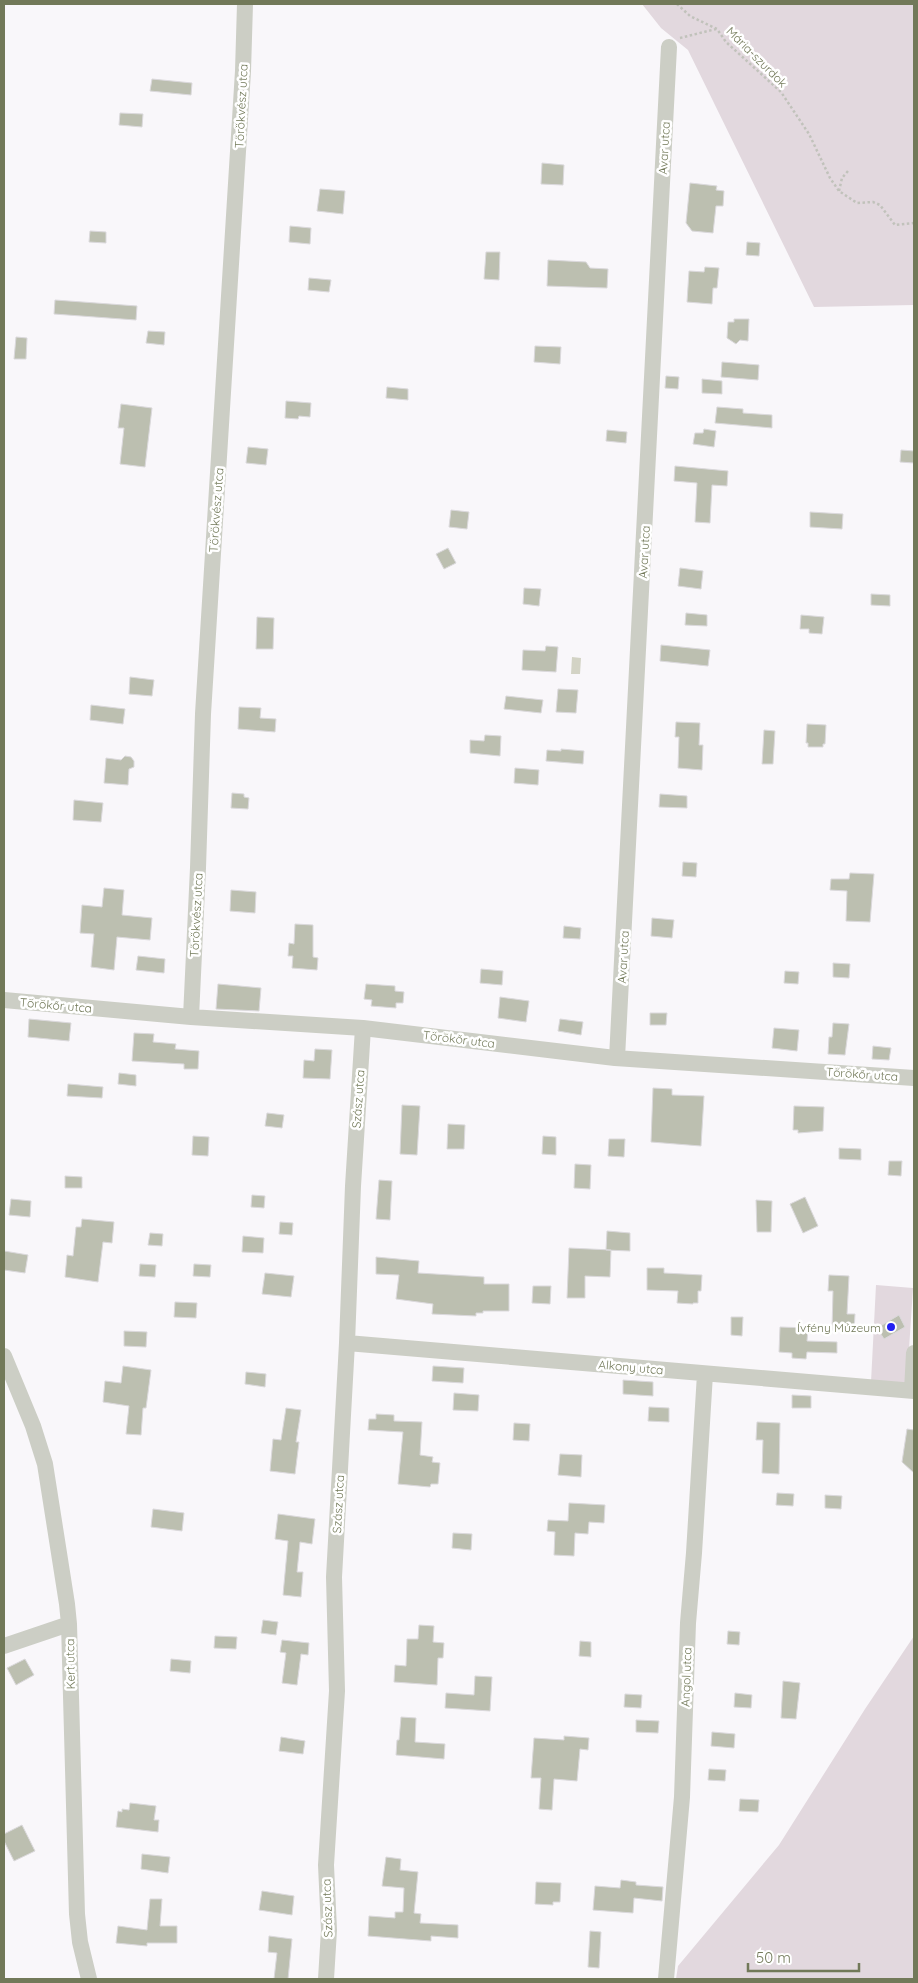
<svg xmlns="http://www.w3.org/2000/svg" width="918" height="1983" font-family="Quicksand,sans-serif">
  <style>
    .green { fill: #e2d8de }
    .water { fill: #d3d3c5 }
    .building { fill: #bcbfb0; stroke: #dbd9dc }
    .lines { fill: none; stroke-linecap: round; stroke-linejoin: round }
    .path { stroke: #c1c2bb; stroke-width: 2.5; stroke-dasharray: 2.5 2.5; stroke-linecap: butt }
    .minor { stroke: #cccec5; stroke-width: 16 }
    .poi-dot { fill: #2220f1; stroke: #fff; stroke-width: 2 }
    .labels { text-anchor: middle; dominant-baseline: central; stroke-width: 5; stroke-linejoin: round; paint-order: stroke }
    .street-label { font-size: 12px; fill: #727959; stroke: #fff }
    .poi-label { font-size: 12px; fill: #727959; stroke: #fff; text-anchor: end }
  </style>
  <rect width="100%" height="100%" fill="#f9f7fa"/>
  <path class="green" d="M642 4H914V305L814 307 688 50 661 28Z
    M876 1285 913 1288 907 1380 903 1384 871 1382Z
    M914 1636V1979H676L678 1966 779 1845 865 1709Z"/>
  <path class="water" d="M572 657 581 658 580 674H571Z"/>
  <path class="building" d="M152 79 192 83 191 95 150 91Z
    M120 113 143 114 142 127 119 125Z
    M542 163 564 165 563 185 541 184Z
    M690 183 717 186 716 190 724 191 723 206H716L713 233 692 231 686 223Z
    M320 189 345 191 343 214 317 211Z
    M290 226 311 228 310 244 289 242Z
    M90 231 106 232V243L89 242Z
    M747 242 760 243 759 256 746 255Z
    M486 252H500L499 280 484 279Z
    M548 260 586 262 590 268 608 269 607 288 547 286Z
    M705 267 719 268 717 288H713L712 304 687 302 689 271 704 272Z
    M309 278 331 280 329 292 308 290Z
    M55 300 137 306 136 320 54 314Z
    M734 319H749L748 341 740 340 736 344 727 338 728 322H734Z
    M148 331 165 332 164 345 146 343Z
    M16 337 27 338 26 359H14Z
    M535 346 561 347 560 364 534 362Z
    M722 362 759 365 758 380 721 377Z
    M666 376 679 377 678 389 665 388Z
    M702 379 722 381V394L702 393Z
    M387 387 408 389V400L386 398Z
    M286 401 311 403 310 417 299 416 298 419 285 418Z
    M121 404 152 408 145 467 120 464 124 428H118Z
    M717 407 743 409V413L772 415V428L715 423Z
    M704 429 716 431 714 447 693 444 695 433H703Z
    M607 430 627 432 626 443 606 441Z
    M248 447 268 449 266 465 246 463Z
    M901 450 914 451V463L900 462Z
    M675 466 728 471 727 486 712 485 710 523 695 522 697 483 674 481Z
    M451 510 469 512 467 529 449 527Z
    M810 512 843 514 842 529 810 527Z
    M448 548 456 563 444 569 436 554Z
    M680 568 703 571 701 589 678 586Z
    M524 588 541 589 539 606 523 604Z
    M871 594 890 595V606L871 605Z
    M686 613 707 615V626L685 625Z
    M801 615 824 617 822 634 809 633V629H800Z
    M257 617 274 618 273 649H256Z
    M661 645 710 650 708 666 660 661Z
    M546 646 558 647 556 672 522 670 523 650 545 651Z
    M130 677 154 680 152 696 129 694Z
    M558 689 578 690 576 713 556 712Z
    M506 696 543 700 541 713 504 709Z
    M91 705 125 709 123 724 90 720Z
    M239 707 261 708 260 718 276 719 275 732 238 729Z
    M676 722 700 723 699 745H703L702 770 678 768 679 737H675Z
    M807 724 826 725 825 744H823V747H808V743H806Z
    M764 730 775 731 773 764H762Z
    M485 735 501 736 500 756 470 753V740L484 741Z
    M561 749 584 751 583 764 546 761 547 750 561 751Z
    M125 756 131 757 134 761V767L129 769 128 785 104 783 106 758 121 760Z
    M515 768 539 770 538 785 514 783Z
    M232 793 244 794V797L249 798 248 809 231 808Z
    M660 794 687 796V808L659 807Z
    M74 800 103 803 101 822 73 820Z
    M683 862 697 863 696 877 682 876Z
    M850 873 874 874 870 922 846 921 847 891 830 890 831 879H849Z
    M104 888 124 890 122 915 152 918 150 940 117 937 114 970 91 967 94 934 80 933 82 905 102 907Z
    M231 890 256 892 255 913 230 911Z
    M652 918 674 920 672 938 651 936Z
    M295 924 313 925V957L318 958 317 970 292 968 293 956H288L289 943 294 944Z
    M564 926 581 928 580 939 563 938Z
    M138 956 165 959 164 973 136 970Z
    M833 963 850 964 849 978 833 977Z
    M481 969 503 971 502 985 480 983Z
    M785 971 799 972 798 984 784 983Z
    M218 984 261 988 259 1011 216 1009Z
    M366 984 395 986V991L404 992 403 1003H396V1008L371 1006 372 1000 364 999Z
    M500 997 529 1001 526 1022 498 1018Z
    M650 1013H667L666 1025H650Z
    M29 1019 71 1023 69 1041 28 1037Z
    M560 1019 583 1022 581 1035 558 1031Z
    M833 1023 849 1024 845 1055 828 1054 829 1037H832Z
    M774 1028 799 1030 797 1051 772 1048Z
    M134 1033 154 1034 153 1042 176 1044 175 1049 199 1051 198 1069H184V1064L132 1061Z
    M873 1046 891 1048 889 1060 872 1059Z
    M315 1049 332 1050 330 1079 303 1078 304 1060 314 1061Z
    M119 1073 136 1075V1086L118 1084Z
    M68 1084 103 1087 102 1098 67 1096Z
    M653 1088 672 1089V1095L704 1096 701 1146 651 1142Z
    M402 1105 420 1106 417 1155 400 1154Z
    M794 1106 824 1107 823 1131 798 1133V1130H793Z
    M267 1113 284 1115 282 1128 265 1126Z
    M448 1124 465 1125 464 1149H447Z
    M193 1136 209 1137 208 1156 192 1155Z
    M543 1136 556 1137V1155L542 1154Z
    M609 1139H625L624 1157 608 1156Z
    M839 1148 861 1149V1160L839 1159Z
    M889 1161H902L901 1176 888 1175Z
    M575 1164 591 1165 590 1189 574 1188Z
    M65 1176 82 1177V1188H65Z
    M379 1180 392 1181 390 1220 376 1219Z
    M252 1195 265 1196 264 1208 251 1207Z
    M805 1197 818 1226 803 1233 790 1204Z
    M11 1199 31 1201 30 1217 9 1215Z
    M756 1200 772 1201 771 1232H757Z
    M82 1219 114 1222 112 1243 103 1242 98 1282 65 1277 67 1255 73 1256 76 1227H81Z
    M280 1222 293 1223 292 1235 279 1234Z
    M607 1231 630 1233V1251L606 1250Z
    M150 1233 163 1234 162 1246 148 1245Z
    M243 1236 264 1238 263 1253 242 1252Z
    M569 1248 611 1250 610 1277 585 1276V1298H567Z
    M4 1251 28 1255 25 1273 4 1270Z
    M376 1257 419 1261 418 1273 484 1277V1284H509V1311H483V1313H476V1316L432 1314 433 1304 396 1299 399 1275 376 1274Z
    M140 1264 156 1265 155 1277 139 1276Z
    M194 1264 211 1265 210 1277 193 1276Z
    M647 1268H664V1273L702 1275 701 1291H698V1303H693V1304L677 1303 678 1291 647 1290Z
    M265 1273 294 1276 291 1297 262 1294Z
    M829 1275 849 1276 847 1314H855L854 1331 832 1330 833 1291H828Z
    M533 1286H551L550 1304 532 1303Z
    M175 1302 197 1303 196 1318 174 1317Z
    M899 1315 905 1327 884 1339 877 1328Z
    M731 1317H743L742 1336 731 1335Z
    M780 1327 808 1328 807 1341 837 1342V1353L807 1352 806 1359 792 1358V1353L779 1352Z
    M124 1331 147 1332 146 1347 124 1346Z
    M123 1366 151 1370 146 1408H143L141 1435 126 1434 129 1406 103 1402 105 1381 121 1383Z
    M433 1366 464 1368 463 1383 432 1381Z
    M246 1372 266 1374 265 1387 245 1384Z
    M623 1380 653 1382V1396L623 1394Z
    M454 1393 479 1395 478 1411 453 1410Z
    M792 1395 811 1396V1408H792Z
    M649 1407 669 1408V1422L648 1421Z
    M286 1408 301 1410 296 1442H299L295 1474 270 1471 273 1439 281 1440Z
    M376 1414 394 1415V1421L422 1422 420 1455 433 1457 432 1462 440 1463 438 1484H431L430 1487 398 1484 403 1432 368 1430 369 1419H376Z
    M757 1422 780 1423 779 1474 762 1473 763 1440H756Z
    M514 1423 530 1424 529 1441 513 1440Z
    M907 1429 914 1430V1473L902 1462Z
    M560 1454 582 1455 581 1477 558 1475Z
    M777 1493 794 1494 793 1506 776 1505Z
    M825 1495 842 1496 841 1509 825 1508Z
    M569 1503 605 1505 604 1523 589 1522 588 1534 575 1533 574 1556 554 1555 555 1532 547 1531 548 1520 568 1521Z
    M153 1509 184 1513 182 1531 151 1527Z
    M278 1514 315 1519 312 1544 300 1542 297 1572H303L301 1597 283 1595 288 1541 275 1539Z
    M453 1533 472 1534 471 1550 452 1548Z
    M263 1620 278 1622 276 1635 261 1633Z
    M419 1625 434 1626 433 1642 444 1643 443 1658H438L437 1685 394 1682 395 1665 406 1666 407 1639H418Z
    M728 1631 740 1632 739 1645 727 1644Z
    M215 1636 237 1637 236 1649 214 1648Z
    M282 1640 309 1643 308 1655 301 1654 297 1685 282 1683 286 1653 280 1652Z
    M580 1641 591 1642V1657L579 1656Z
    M25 1659 34 1675 16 1685 7 1668Z
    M171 1659 191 1661 190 1673 170 1671Z
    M475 1676 492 1677 490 1711 445 1708 446 1693 474 1695Z
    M783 1681 800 1683 796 1719 781 1718Z
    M735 1693 752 1695 751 1708 734 1707Z
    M625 1694 642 1695 641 1708 624 1707Z
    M401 1717 416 1718 415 1742 445 1744 444 1759 396 1755 397 1740H399Z
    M636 1720 659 1721 658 1733 636 1732Z
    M712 1732 735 1734 734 1748 711 1746Z
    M564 1736 589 1738 588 1750 580 1749 577 1781 554 1779 552 1810 539 1809 541 1778H531L534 1738 564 1740Z
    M281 1737 305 1741 303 1754 279 1751Z
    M709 1769 726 1770 725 1781 708 1780Z
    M740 1799 759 1800 758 1812 739 1811Z
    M130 1803 156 1806 154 1820H159L158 1832 116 1827 118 1811 122 1812V1809L129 1810Z
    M22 1825 35 1851 14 1861 4 1841V1834Z
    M142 1854 170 1857 168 1873 141 1869Z
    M386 1857 401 1859 400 1870 418 1872 414 1913 421 1914 420 1923 458 1925V1938L431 1936V1941L368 1936 369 1916 395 1918V1912H403L404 1888 382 1886Z
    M621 1880 636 1882V1885L663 1887 662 1901 634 1898 633 1913 593 1910 595 1886 620 1888Z
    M536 1882 561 1883 560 1902H553V1905L535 1904Z
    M262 1891 294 1896 292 1915 259 1910Z
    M150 1899H162L160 1926H177V1943H147V1946L116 1943 118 1926 147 1930Z
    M590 1931 601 1932 599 1968 588 1967Z
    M269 1936 292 1939 288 1979H274L277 1953 268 1952Z"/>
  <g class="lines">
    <path class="path" d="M677 4 690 16 717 29 726 42 781 92 809 134 830 178 839 191 857 203 873 202 880 205 895 225 914 223
      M680 38 716 29
      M839 191 842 178 848 171"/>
    <path class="minor" d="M4 1000 191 1017 363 1028 615 1058 914 1078
      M191 1017 198 868 203 714 243 71 245 4
      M617 1058 669 47
      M347 1343 914 1391
      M4 1356 33 1426 45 1464 67 1604 69 1624 77 1914 80 1942 89 1979
      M912 1391 914 1353
      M4 1646 69 1624
      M326 1979 329 1930 326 1865 337 1691 334 1577 347 1343 353 1186 363 1028
      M666 1979 682 1797 688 1623 694 1553 705 1374"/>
  </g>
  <circle class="poi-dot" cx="891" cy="1327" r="5"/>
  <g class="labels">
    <g class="street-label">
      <text transform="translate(757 57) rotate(45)">Mária-szurdok</text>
      <text transform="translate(241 106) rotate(-87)">Törökvész utca</text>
      <text transform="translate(664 148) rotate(-87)">Avar utca</text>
      <text transform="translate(216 510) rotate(-86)">Törökvész utca</text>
      <text transform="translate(644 552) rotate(-87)">Avar utca</text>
      <text transform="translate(196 915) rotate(-87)">Törökvész utca</text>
      <text transform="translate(623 957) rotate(-87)">Avar utca</text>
      <text transform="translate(56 1005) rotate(5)">Törökőr utca</text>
      <text transform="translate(459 1039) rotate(7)">Törökőr utca</text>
      <text transform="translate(862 1074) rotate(4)">Törökőr utca</text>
      <text transform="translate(358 1099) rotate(-86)">Szász utca</text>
      <text transform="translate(631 1367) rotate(5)">Alkony utca</text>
      <text transform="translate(338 1504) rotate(-87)">Szász utca</text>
      <text transform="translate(70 1664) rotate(-91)">Kert utca</text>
      <text transform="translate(686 1677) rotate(-88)">Angol utca</text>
      <text transform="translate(327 1908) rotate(-92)">Szász utca</text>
    </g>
    <g class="poi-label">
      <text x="881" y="1327">Ívfény Múzeum</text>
    </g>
  </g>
  <rect width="918" height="1983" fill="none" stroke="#727959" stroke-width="10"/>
  <path d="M748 1963v8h111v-8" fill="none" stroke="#727959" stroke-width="2.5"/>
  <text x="756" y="1963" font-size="15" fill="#727959" stroke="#ffffff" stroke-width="4" paint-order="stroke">50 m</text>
</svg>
